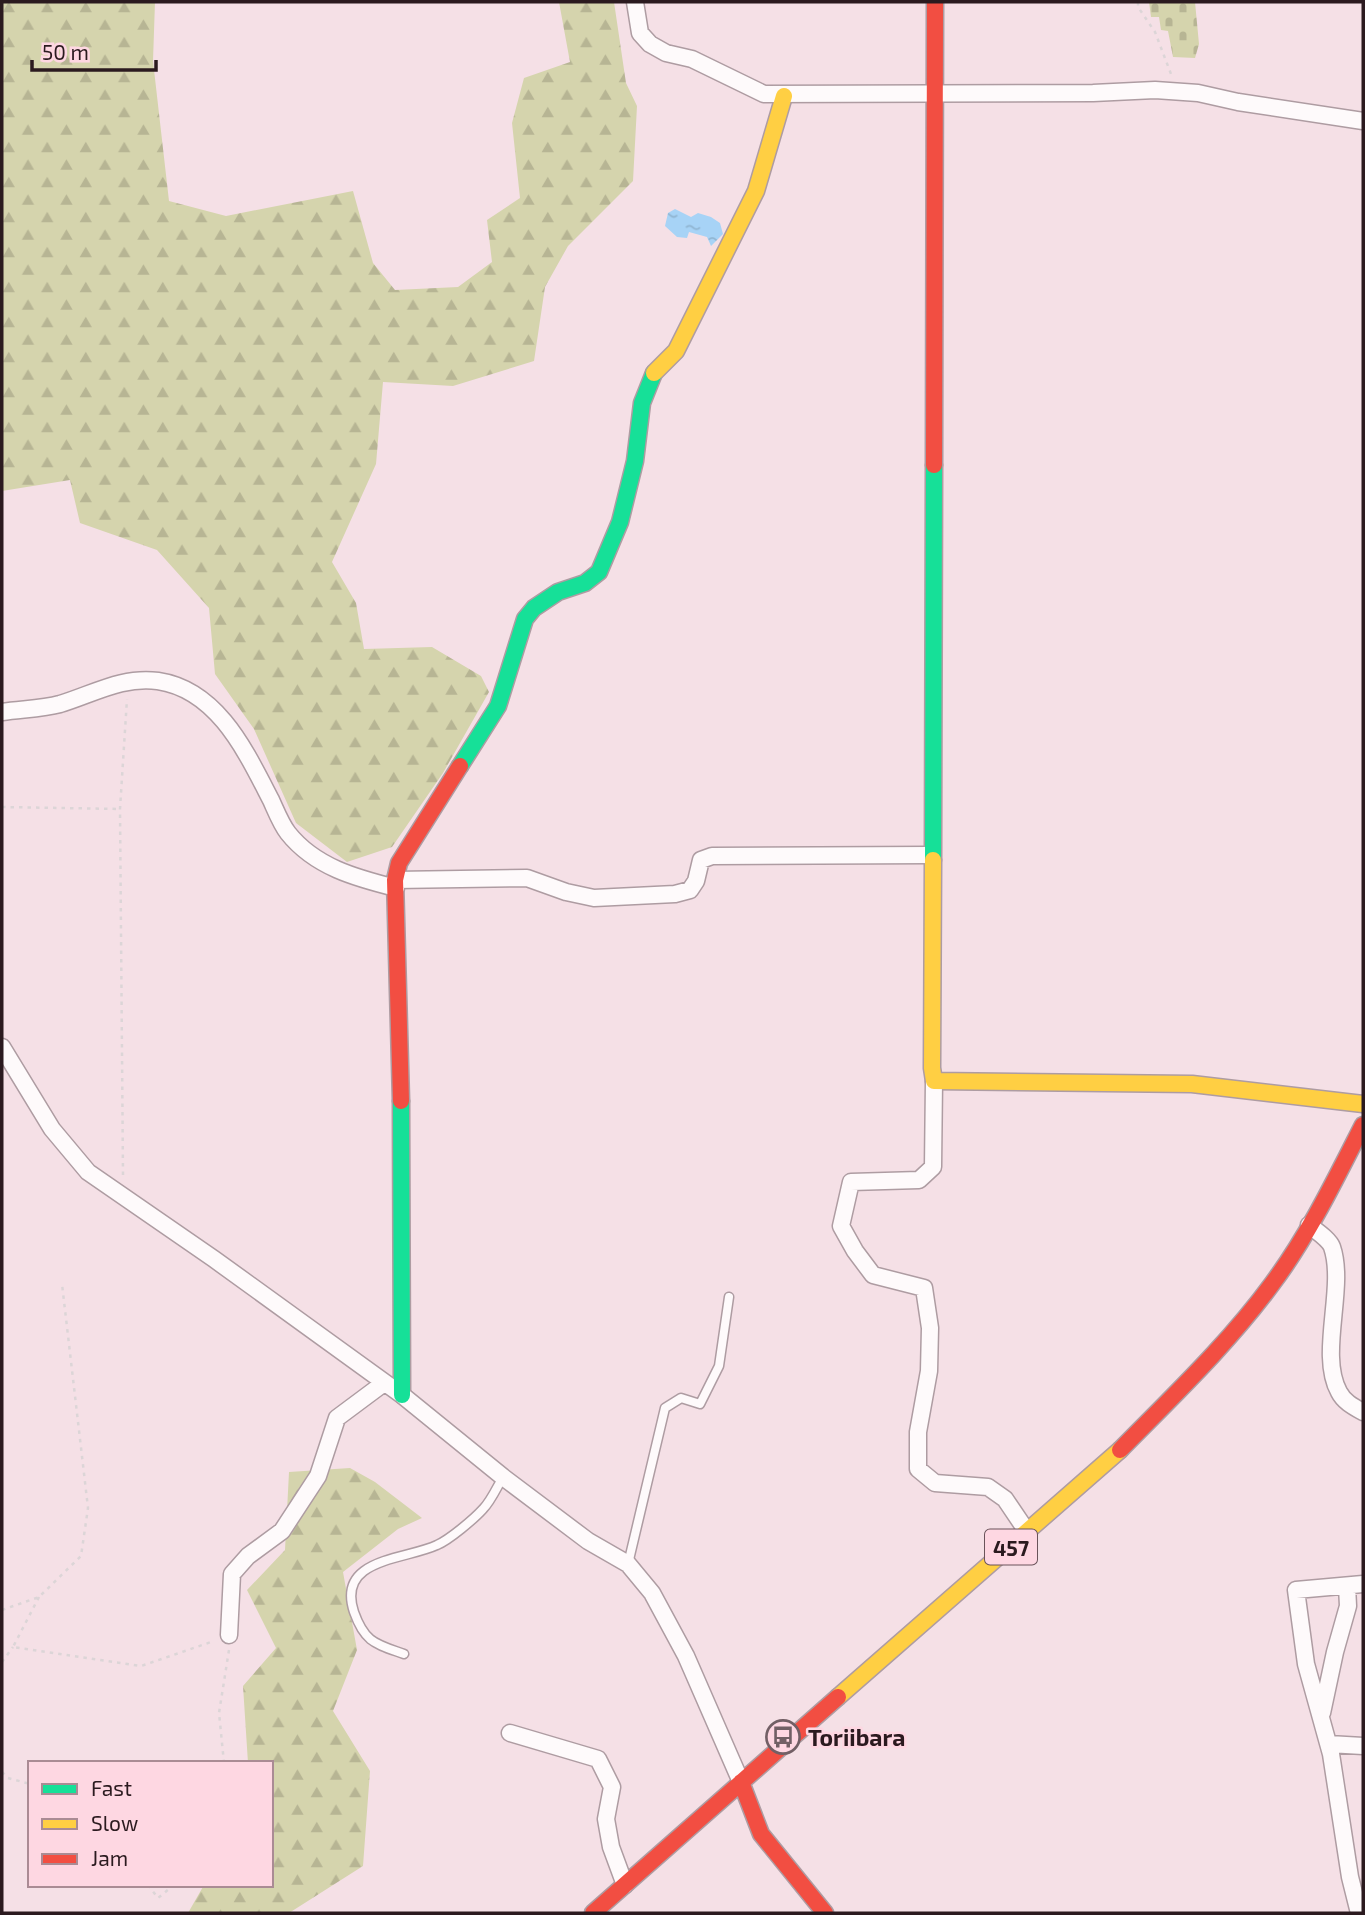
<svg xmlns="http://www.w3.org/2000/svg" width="1365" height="1915" font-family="'Exo 2',sans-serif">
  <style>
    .forest { fill: url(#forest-firs) }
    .cemetery { fill: url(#cemetery-stones) }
    .water { fill: url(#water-ripples) }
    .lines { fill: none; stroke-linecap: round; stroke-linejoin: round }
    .lane-casing { stroke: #ae9ca2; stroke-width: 11 }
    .street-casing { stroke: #ae9ca2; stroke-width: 19 }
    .fast-casing { stroke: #ae9ca2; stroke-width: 19 }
    .slow-casing { stroke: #ae9ca2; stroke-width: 19 }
    .jam-casing { stroke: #ae9ca2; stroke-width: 19 }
    .path { stroke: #dcd5d7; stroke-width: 2.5; stroke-dasharray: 3.5 5; stroke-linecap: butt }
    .lane { stroke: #fefafb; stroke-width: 8 }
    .street { stroke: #fefafb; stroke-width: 16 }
    .fast { stroke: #16e098; stroke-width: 16 }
    .slow { stroke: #ffcf43; stroke-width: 16 }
    .jam { stroke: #f24e42; stroke-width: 16 }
    .labels { text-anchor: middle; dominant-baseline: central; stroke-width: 5; stroke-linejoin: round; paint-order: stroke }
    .shield { fill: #fed7e2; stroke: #6a535a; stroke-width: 2 }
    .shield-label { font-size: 21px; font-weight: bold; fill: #2b1a1f }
    .poi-label { font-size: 23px; font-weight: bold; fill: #2b1a1f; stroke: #fed7e2; text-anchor: start }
  </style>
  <defs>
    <pattern id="forest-firs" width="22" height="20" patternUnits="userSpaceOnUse" patternTransform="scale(1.75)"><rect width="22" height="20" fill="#d5d4ad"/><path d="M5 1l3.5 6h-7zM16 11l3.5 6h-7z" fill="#b7b594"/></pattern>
    <pattern id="cemetery-stones" width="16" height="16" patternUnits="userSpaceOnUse" patternTransform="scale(1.75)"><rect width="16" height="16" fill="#d5d4ad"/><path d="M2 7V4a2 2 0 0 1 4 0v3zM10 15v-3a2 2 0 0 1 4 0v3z" fill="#b7b594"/></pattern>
    <pattern id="water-ripples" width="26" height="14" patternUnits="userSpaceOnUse" patternTransform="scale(1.75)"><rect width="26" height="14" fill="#a7d3f6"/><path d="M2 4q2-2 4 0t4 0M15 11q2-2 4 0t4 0" fill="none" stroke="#90b5d2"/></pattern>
  </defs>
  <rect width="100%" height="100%" fill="#f5e0e6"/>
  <path class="forest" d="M2 2H155L153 61 169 201 226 216 353 191 373 263 395 290 458 287 492 262 487 220 520 198 512 123 524 78 570 62 559 2H614L626 83 637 106 633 181 568 246 545 287 534 361 453 386 383 382 376 464 332 562 356 603 364 649 432 647 481 676 489 692 443 773 392 847 347 862 296 823 254 729 215 674 209 608 157 550 80 523 70 480 2 491Z
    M350 1468 375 1482 422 1518 398 1529 343 1572 357 1650 333 1711 370 1771 363 1866 289 1913H188L204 1885H271V1763H248L243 1686 276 1648 247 1590 285 1550 289 1472Z"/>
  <path class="cemetery" d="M1149 2H1195L1199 44 1195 58 1173 57 1168 31 1161 30 1159 17H1151Z"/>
  <path class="water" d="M675 209 691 217 698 213 711 217 720 223 723 234 711 246 707 237 689 232 687 238 677 237 665 226 668 213Z"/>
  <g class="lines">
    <g class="lane-casing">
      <path id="lane" d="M628 1564 665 1408 681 1398 700 1404 719 1366 729 1297
        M404 1654C376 1644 365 1643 354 1612 336 1558 405 1560 437 1545 449 1540 474 1519 483 1509 491 1501 497 1487 503 1477"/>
    </g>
    <g class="street-casing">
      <path id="street" d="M635 2 640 33 650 44 666 53 692 59 764 94 1093 93 1155 90 1198 93 1238 102 1363 121
        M2 712C21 709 42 709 60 704 93 694 123 676 158 681 218 690 246 752 271 800 276 811 281 824 288 833 315 867 356 878 396 888
        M395 880 527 878 566 892 594 898 675 894 690 890 696 881 701 860 712 856 931 855
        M2 1047 52 1129 88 1172 214 1259 402 1395 503 1477 588 1541 628 1564 652 1593 686 1656 741 1782
        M934 1081 933 1167 919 1180 851 1182 841 1226 855 1251 873 1275 924 1288 930 1328 929 1371 918 1432V1469L935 1483 988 1487 1005 1499 1028 1533
        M1309 1225C1316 1231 1329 1239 1332 1247 1346 1288 1318 1354 1339 1392 1344 1402 1354 1407 1363 1412
        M229 1635 232 1574 248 1556 282 1531 318 1476 337 1418 384 1383
        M1322 1713 1335 1652 1348 1606 1347 1586
        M510 1733 598 1759 612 1787 606 1819 611 1847 625 1885
        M1329 1744 1363 1746
        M1359 1913 1350 1877 1331 1754 1306 1664 1296 1590 1363 1584"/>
    </g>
    <g class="fast-casing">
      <path id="fast" d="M460 766 498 706 525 619 534 608 558 592 585 583 599 572 620 522 635 461 642 403 654 373
        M933 860 934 465
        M401 1101 402 1395"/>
    </g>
    <g class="slow-casing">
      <path id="slow" d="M654 373 676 351 756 191 784 96
        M933 860 932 1068 934 1081 1192 1084 1363 1104
        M838 1697 1120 1450"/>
    </g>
    <g class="jam-casing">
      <path id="jam" d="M934 465 935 2
        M401 1101 395 880 399 863 460 766
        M1120 1450C1172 1397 1228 1344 1272 1284 1308 1236 1336 1178 1363 1125
        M741 1782 761 1834 825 1913
        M593 1913 838 1697"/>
    </g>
    <path class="path" d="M1138 2V7L1155 32 1171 74
      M2 807 120 809
      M123 1175 120 809 127 699
      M39 1597 13 1647 141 1666 214 1641
      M2 1610 39 1597 81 1556 88 1508 62 1284
      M2 1662 13 1647
      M224 1763 219 1713 229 1650
      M2 1772 8 1778 30 1784
      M148 1885 158 1898 174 1885"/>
    <use href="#lane" class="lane"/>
    <use href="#street" class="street"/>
    <use href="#fast" class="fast"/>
    <use href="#slow" class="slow"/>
    <use href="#jam" class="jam"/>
  </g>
  <defs>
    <g id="bus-ring" transform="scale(1.75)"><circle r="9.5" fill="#fed7e2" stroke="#725f65" stroke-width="1.5"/><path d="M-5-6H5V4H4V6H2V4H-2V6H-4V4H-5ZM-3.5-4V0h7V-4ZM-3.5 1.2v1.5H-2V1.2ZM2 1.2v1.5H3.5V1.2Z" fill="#725f65"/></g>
  </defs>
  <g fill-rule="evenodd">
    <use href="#bus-ring" x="783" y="1737"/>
  </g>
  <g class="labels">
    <rect class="shield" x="985" y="1529.5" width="52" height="35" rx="5"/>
    <g class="shield-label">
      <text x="1011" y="1547">457</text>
    </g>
    <g class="poi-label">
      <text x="808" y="1737">Toriibara</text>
    </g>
  </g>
  <rect width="1365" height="1915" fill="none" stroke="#2b1a1f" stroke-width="7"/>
  <rect x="28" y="1761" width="245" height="126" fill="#fed7e2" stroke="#aa8b94" stroke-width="2"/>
  <rect x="42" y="1784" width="35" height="10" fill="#16e098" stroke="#aa8b94" stroke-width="2"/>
  <text x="91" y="1796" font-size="21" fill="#2b1a1f">Fast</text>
  <rect x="42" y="1819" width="35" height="10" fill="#ffcf43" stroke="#aa8b94" stroke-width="2"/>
  <text x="91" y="1831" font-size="21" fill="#2b1a1f">Slow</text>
  <rect x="42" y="1854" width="35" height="10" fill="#f24e42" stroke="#aa8b94" stroke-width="2"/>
  <text x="91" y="1866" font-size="21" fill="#2b1a1f">Jam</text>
  <path d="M32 60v10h124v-10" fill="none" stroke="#2b1a1f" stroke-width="3.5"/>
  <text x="42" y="60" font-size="21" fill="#2b1a1f" stroke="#fed7e2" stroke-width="5" paint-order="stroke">50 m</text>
</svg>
